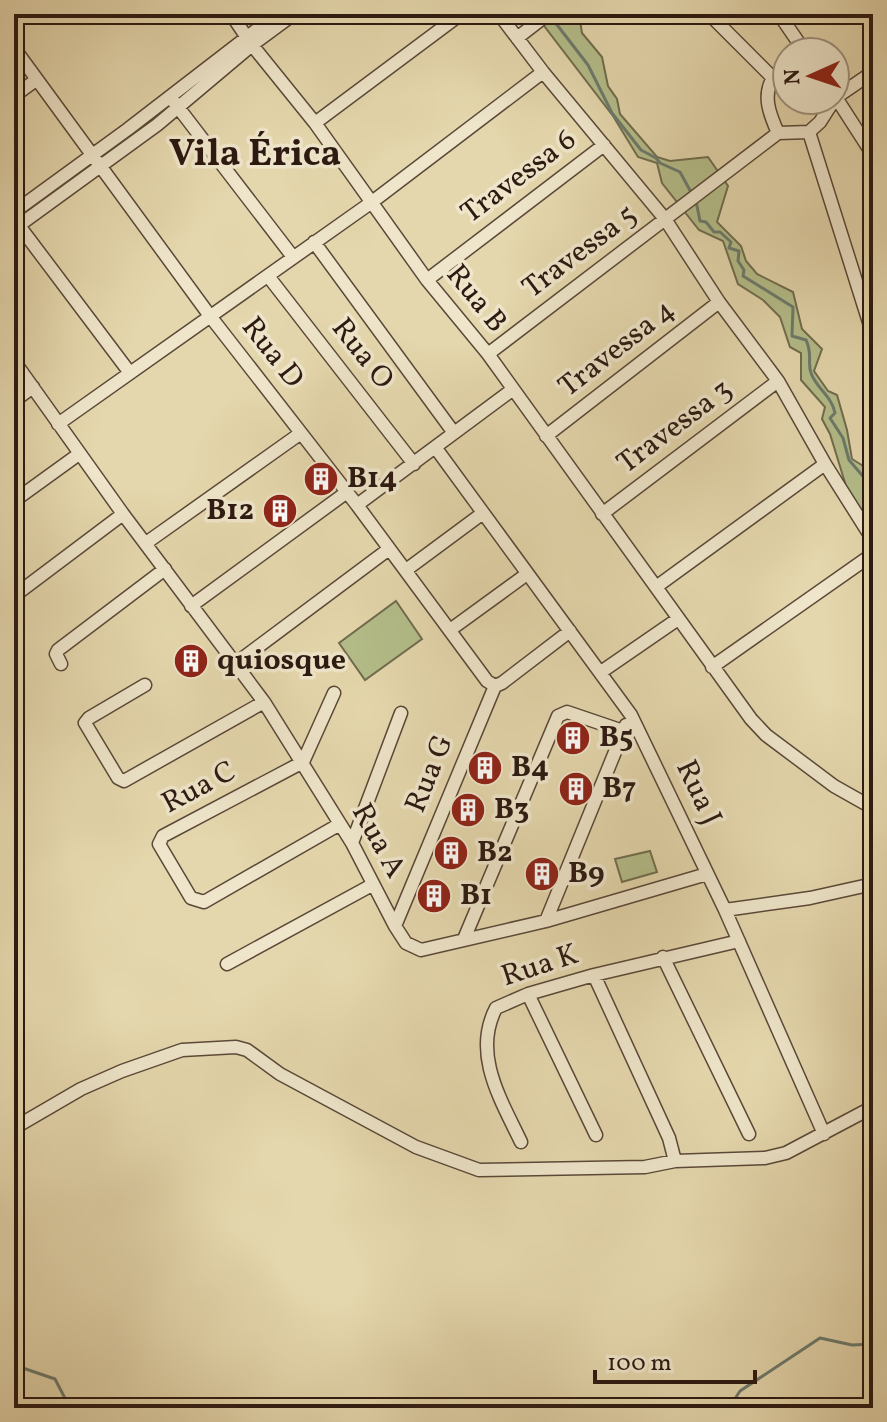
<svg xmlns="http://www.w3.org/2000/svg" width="887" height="1422" font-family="Vollkorn,serif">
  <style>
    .green { fill: #b4be8a; stroke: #706c4e; stroke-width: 2 }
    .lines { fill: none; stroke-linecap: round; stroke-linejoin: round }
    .stream { stroke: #6c7a6d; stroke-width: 3 }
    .street-casing { stroke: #5a4838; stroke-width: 15 }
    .street { stroke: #eee5ca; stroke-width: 12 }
    .labels { text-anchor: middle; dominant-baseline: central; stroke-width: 7; stroke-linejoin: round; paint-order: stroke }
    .street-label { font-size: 30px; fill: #2c1911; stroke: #eee5ca }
    .poi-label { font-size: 30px; font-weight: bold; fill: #2c1911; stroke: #eee5ca; text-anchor: start }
    .district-label { font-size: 38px; font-weight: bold; fill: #2c1911; stroke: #eee5ca }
  </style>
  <rect width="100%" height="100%" fill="#e5d7ad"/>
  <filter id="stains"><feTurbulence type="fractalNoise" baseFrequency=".0025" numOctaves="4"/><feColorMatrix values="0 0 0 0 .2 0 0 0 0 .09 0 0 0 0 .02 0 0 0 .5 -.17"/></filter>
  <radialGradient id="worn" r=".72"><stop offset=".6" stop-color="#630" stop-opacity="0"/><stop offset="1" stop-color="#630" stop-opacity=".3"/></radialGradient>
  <path class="green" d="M535 14H579L582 33 602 57 608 86 617 99 620 114 657 157 670 161 708 157 728 186 717 222 741 246 746 261 757 274 793 292 802 329 822 349 814 371 828 391 837 395 847 430 852 459 873 472V544L846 486 830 434 822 419 825 407 801 380V353L790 347 780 317 763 300 738 284 723 241 699 230 662 183 657 163 638 157 613 116Z
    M396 601 422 639 365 680 339 643Z
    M650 851 657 872 622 882 615 859Z"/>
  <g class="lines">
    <path class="stream" d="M551 17 588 65 612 113 641 150 656 158 660 163 680 172 692 194
      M696 201 700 221 706 222 714 232H720L731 242 729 248 739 251 738 261 744 270 743 276 793 307 792 336 806 340C813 355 807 362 811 373 816 388 832 396 835 413L830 418 843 438 849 460 873 488
      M14 1365 55 1379 70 1408
      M729 1408 740 1391 820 1338 852 1345 873 1344"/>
    <g class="street-casing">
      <path id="street" d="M231 14 252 45 315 123 427 280 488 354 751 719 766 735 834 786 873 808
        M499 14 543 72 665 219 719 302 778 381 825 464 873 540
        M709 14 773 78H787
        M779 14 805 52
        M517 38 548 14
        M14 48 210 316 357 505 487 681 495 686
        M773 78C762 96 770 115 778 133
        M14 96 36 80
        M835 96 873 155
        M835 98 873 72
        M174 102 293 257
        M315 123 461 14
        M809 132 873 335
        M14 212 128 129 277 14
        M14 219 130 373
        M14 229 157 125 252 45 294 14
        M314 242 454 433
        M268 276 414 464
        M427 280 604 145
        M488 354 778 133 809 132 820 122 834 100
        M14 361 123 514 264 702 352 843 395 926 406 943 421 950 546 921 707 874
        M14 401 33 387
        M58 424 372 202 543 72
        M546 436 719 302
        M435 447 631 715 725 910 824 1134
        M14 501 79 454
        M357 505 512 390
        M602 514 778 381
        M146 543 301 433
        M406 570 483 513
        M656 587 825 464
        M14 596 123 514
        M191 606 347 492
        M450 630 527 574
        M61 664 56 654 58 650 165 569
        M235 664 389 549
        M712 667 873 554
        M601 672 678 619
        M145 685 89 718 85 723 118 778 124 781 264 702
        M495 686 502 683 570 631
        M334 693 303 762 163 836 159 844 191 898 204 902 340 824
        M352 843 401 713
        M725 910 810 898 873 884
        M546 921 626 725
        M395 926 495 686
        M464 939 558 716 567 712 623 731
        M663 957 749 1134
        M227 964 372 885
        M594 975 669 1138 675 1161
        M528 994 596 1135
        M14 1128 81 1089 122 1071 182 1050 236 1047 247 1050 280 1074 416 1147 479 1170 645 1167 675 1161 765 1158 786 1153 873 1107
        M521 1142C501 1100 472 1054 496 1008L528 994 594 975 739 941"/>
    </g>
    <use href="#street" class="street"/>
  </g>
  <defs>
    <g id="building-disc" transform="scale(1.8)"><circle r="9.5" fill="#8f2418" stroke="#eee5ca"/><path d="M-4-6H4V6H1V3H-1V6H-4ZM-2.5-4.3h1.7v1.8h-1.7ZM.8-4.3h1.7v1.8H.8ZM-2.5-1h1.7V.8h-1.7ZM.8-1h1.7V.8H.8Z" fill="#fff"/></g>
  </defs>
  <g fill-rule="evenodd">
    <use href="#building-disc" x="321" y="479"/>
    <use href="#building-disc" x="280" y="511"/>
    <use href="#building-disc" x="191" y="661"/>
    <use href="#building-disc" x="573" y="738"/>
    <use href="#building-disc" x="485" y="768"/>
    <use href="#building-disc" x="576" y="789"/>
    <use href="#building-disc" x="468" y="810"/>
    <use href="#building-disc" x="451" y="853"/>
    <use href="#building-disc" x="542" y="874"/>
    <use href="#building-disc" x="434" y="896"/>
  </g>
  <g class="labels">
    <g class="street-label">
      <text transform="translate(519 177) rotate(-37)">Travessa 6</text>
      <text transform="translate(580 252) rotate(-37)">Travessa 5</text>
      <text transform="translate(476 299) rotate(51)">Rua B</text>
      <text transform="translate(617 349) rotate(-38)">Travessa 4</text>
      <text transform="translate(272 353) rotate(52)">Rua D</text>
      <text transform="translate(362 354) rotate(52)">Rua O</text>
      <text transform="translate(675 427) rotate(-37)">Travessa 3</text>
      <text transform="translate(430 774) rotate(-68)">Rua G</text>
      <text transform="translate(199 788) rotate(-28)">Rua C</text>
      <text transform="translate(698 793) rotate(65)">Rua J</text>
      <text transform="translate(378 841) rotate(61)">Rua A</text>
      <text transform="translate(540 966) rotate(-18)">Rua K</text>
    </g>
    <g class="poi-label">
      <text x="347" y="479">B14</text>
      <text x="254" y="511" text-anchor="end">B12</text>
      <text x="217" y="661">quiosque</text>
      <text x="599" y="738">B5</text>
      <text x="511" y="768">B4</text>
      <text x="602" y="789">B7</text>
      <text x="494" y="810">B3</text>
      <text x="477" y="853">B2</text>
      <text x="568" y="874">B9</text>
      <text x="460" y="896">B1</text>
    </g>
    <g class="district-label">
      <text x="255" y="155">Vila Érica</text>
    </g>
  </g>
  <rect width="887" height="1422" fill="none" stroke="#e5d7ad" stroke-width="48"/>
  <rect x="16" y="16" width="855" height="1390" fill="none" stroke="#2c1911" stroke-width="4"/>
  <rect x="24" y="24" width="839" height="1374" fill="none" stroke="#2c1911" stroke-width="2"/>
  <g transform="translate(811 76) rotate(267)"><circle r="38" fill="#eee5ca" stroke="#a09380" stroke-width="2"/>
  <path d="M0-6L14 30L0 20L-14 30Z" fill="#8f2418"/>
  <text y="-12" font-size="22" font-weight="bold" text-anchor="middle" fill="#2c1911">N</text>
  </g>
  <path d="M595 1370v12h160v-12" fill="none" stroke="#2c1911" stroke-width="4"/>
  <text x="607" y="1370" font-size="24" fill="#2c1911" stroke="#eee5ca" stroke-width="6" paint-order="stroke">100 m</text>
  <rect width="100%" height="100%" filter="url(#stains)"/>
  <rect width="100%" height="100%" fill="url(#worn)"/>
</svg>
